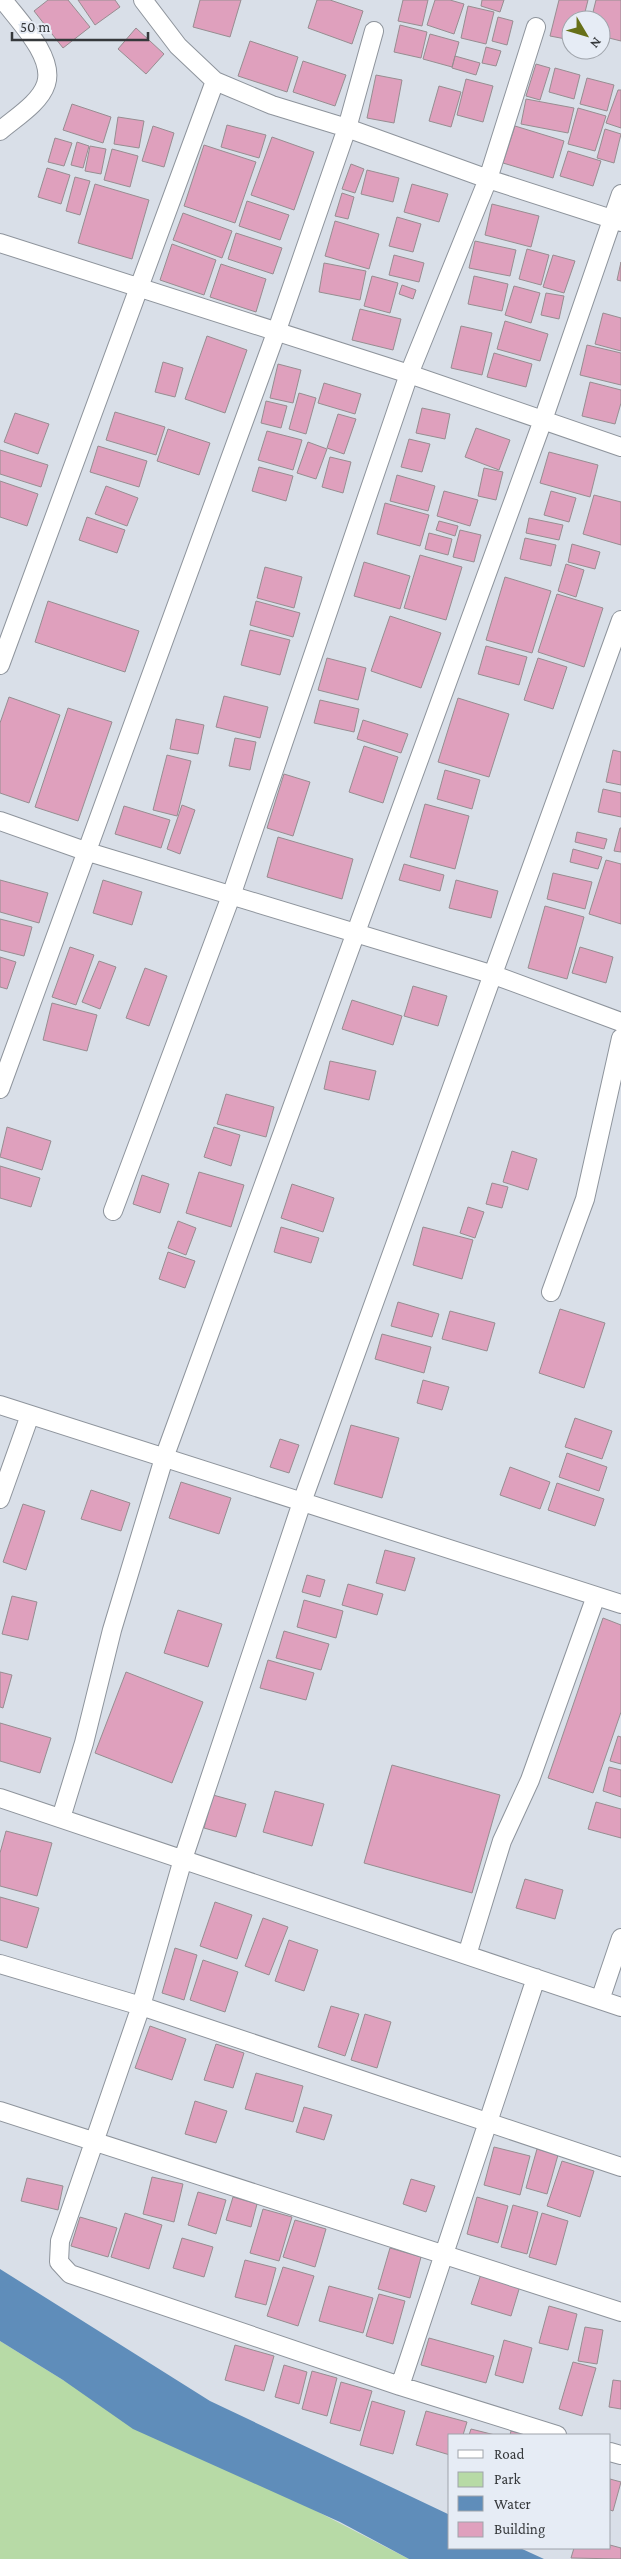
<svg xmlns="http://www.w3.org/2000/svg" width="621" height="2559" font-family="'Crimson Pro',serif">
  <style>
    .green { fill: #b7daa6 }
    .water { fill: #5f8dba }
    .building { fill: #dfa0bd; stroke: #978d91 }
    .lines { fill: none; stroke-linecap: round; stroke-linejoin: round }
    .minor-casing { stroke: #8e949c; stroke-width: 20 }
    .minor { stroke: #fff; stroke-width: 18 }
  </style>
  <rect width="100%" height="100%" fill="#d9dfe8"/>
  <path class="green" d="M0 2341 63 2380 409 2559H0Z"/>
  <path class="water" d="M0 2269 210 2401 450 2515V2548H520L544 2559H409L340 2522 133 2429 63 2380 0 2341Z"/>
  <path class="building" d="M48 0H68L90 27 63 48 34 11Z
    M78 0H115L120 7 95 25Z
    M200 0H241L230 37 193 27Z
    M317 0H330L363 11 352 44 308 28Z
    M403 0H428L422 26 398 21Z
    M435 0H450L464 4 454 34 427 25Z
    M482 0H504L500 12 481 6Z
    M559 0H588L583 20H571V40L550 36Z
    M596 0H621V41L601 36V20H591Z
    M468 6 494 12 486 44 461 38Z
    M498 17 513 21 507 45 492 41Z
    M400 25 427 32 421 58 394 52Z
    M136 28 164 54 146 74 118 49Z
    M430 34 459 42 452 67 423 59Z
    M250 41 298 57 287 92 238 76Z
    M486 47 501 51 496 66 482 63Z
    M455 56 480 63 476 75 452 68Z
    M303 61 346 75 335 106 293 92Z
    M536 64 550 68 540 100 526 96Z
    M555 68 580 75 574 99 549 92Z
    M376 75 402 80 394 123 367 118Z
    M587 78 614 85 607 111 580 104Z
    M466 79 493 86 483 122 457 115Z
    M439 86 461 92 451 127 429 121Z
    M618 90H621V128L606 123Z
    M526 99 574 108 568 133 521 124Z
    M72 104 111 117 103 143 63 130Z
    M578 108 606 116 595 151 568 144Z
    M118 117 144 121 139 148 114 144Z
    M227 125 266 135 259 158 221 147Z
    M153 126 174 133 164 167 142 161Z
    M515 126 564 141 553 178 503 163Z
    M605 129 621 134 614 163 597 158Z
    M272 137 314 152 294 210 251 195Z
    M55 138 72 143 64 166 48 162Z
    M77 142 89 146 83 168 71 165Z
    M204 145 256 162 235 223 184 206Z
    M90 146 106 149 101 174 85 171Z
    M112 149 138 156 130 187 104 180Z
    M568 151 601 161 593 186 560 176Z
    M351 164 364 169 355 193 342 189Z
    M47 168 70 175 61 204 38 197Z
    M367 170 399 178 393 202 361 194Z
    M75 177 90 181 80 215 66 211Z
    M95 184 149 200 132 259 78 243Z
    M412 184 448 194 439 222 404 212Z
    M342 193 354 197 348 219 335 216Z
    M247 201 289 215 280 240 239 226Z
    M492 204 539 216 531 247 485 235Z
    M183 213 232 231 222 258 173 240Z
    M397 217 421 224 413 252 389 246Z
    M335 221 379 234 369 269 325 256Z
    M236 233 282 248 273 274 228 259Z
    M475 241 516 250 510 276 469 268Z
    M172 244 216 260 204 295 160 280Z
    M527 249 549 255 541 285 519 279Z
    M394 255 424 263 419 282 389 275Z
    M553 255 575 261 564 293 543 287Z
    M621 262V281L617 280Z
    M324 263 366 271 360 300 319 292Z
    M221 264 266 279 256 312 210 297Z
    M372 276 398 283 390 313 364 306Z
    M474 276 508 284 502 311 468 304Z
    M402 285 416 290 413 299 399 294Z
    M514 286 540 293 531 323 505 315Z
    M546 293 564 296 559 319 541 315Z
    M360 309 401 319 393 350 352 340Z
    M603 313 621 318V351L595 344Z
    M505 321 548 334 540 361 497 349Z
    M461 326 492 333 482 375 451 368Z
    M207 336 247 350 225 413 185 399Z
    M587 345 621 353V385L580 375Z
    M494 353 532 364 526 387 487 377Z
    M163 362 183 368 175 397 155 392Z
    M278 364 301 370 293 403 270 398Z
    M590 382 621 390V403L615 424 582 416Z
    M324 383 361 394 355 414 318 403Z
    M299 393 316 398 306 434 289 429Z
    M266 401 287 406 281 428 261 423Z
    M422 408 450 414 445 439 416 433Z
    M115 412 165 427 156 455 106 440Z
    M15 413 49 424 38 454 4 442Z
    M338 414 356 419 344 454 327 448Z
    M476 428 510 440 499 470 465 457Z
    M168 429 210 443 199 475 157 461Z
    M267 431 302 440 293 470 258 460Z
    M409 439 430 444 422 472 401 467Z
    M308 442 327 449 316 479 297 473Z
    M98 446 147 461 139 487 90 472Z
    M0 450 48 465 41 487 0 474Z
    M549 452 598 465 590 497 540 483Z
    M330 457 351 462 343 493 322 487Z
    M259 467 293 476 286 501 252 491Z
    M484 468 503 472 496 500 478 496Z
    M397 475 435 486 428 511 390 501Z
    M0 481 38 494 27 526 0 517Z
    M106 486 138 498 127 526 95 514Z
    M444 491 478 500 470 526 437 516Z
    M551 491 576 498 569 522 544 515Z
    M594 495 621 502V545L583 534Z
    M385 503 429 515 420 546 377 534Z
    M87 517 125 530 117 553 79 540Z
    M529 518 563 525 559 540 526 533Z
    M439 521 458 526 455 536 436 530Z
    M460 530 481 535 474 562 453 557Z
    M429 533 452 539 448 555 425 549Z
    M525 538 556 545 551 566 520 559Z
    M572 544 600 552 595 569 568 562Z
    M420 555 462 567 446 620 404 608Z
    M364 562 410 576 400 609 354 596Z
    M566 564 584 570 576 597 558 591Z
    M265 567 302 577 294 608 257 598Z
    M505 577 551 591 532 653 486 640Z
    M557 594 603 608 584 667 538 652Z
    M48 601 139 631 125 672 35 642Z
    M256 601 300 613 293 637 250 625Z
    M390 616 441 633 421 688 371 671Z
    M250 630 290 640 280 675 241 665Z
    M486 646 527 657 519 685 478 674Z
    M327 658 366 668 358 700 318 690Z
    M538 658 567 667 553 709 524 700Z
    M224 696 268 707 260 738 216 727Z
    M9 697 60 715 29 803 0 793V723Z
    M458 698 509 714 489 777 438 762Z
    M320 700 359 709 354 732 314 723Z
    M68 708 112 722 78 821 35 807Z
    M176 719 204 725 198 754 170 749Z
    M363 720 408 734 401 753 357 739Z
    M235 738 256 742 250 770 229 766Z
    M364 746 398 757 383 803 349 792Z
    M613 750 621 752V785L606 782Z
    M167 755 191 761 177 816 153 810Z
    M445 770 480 780 472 809 437 799Z
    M284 774 310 782 293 836 267 828Z
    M603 789 621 793V817L598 812Z
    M425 804 469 816 455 869 410 857Z
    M182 805 195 810 180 854 167 849Z
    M124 806 170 820 161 848 115 834Z
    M620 828H621V852L614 851Z
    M577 832 607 839 604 849 575 842Z
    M278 837 353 859 342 899 267 877Z
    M573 849 602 857 598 869 570 862Z
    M606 860 621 864V924L589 914Z
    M404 864 444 875 440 891 399 880Z
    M553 873 592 882 585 909 547 899Z
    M0 880 48 893 39 923 0 912Z
    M103 880 142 892 132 925 93 913Z
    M456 880 498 891 491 918 449 908Z
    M545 906 584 917 567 979 528 968Z
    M0 919 32 927 24 956 0 950Z
    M70 947 94 955 76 1005 52 997Z
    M580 947 613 957 606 983 572 973Z
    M0 957 16 962 7 989 0 987Z
    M99 961 116 967 100 1009 82 1002Z
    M145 968 167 976 149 1026 126 1018Z
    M413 986 447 996 438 1026 404 1016Z
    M352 1000 402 1016 393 1045 342 1029Z
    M52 1003 97 1015 87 1051 43 1040Z
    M330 1061 376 1071 369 1100 324 1089Z
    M226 1094 274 1107 266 1137 217 1124Z
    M7 1127 51 1141 42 1170 0 1157Z
    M214 1127 240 1135 231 1166 204 1157Z
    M512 1151 537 1159 528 1190 503 1182Z
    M0 1166 40 1178 31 1207 0 1198Z
    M199 1172 244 1185 231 1227 186 1213Z
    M142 1175 169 1184 160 1213 133 1204Z
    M492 1183 508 1187 502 1208 486 1204Z
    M292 1184 334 1198 323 1232 281 1218Z
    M468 1207 484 1212 475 1238 460 1233Z
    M178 1221 196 1228 186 1255 168 1248Z
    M281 1227 319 1238 311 1263 274 1252Z
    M423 1227 473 1240 462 1279 413 1265Z
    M168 1252 195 1261 185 1288 159 1279Z
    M398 1302 439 1314 432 1337 391 1326Z
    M560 1309 605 1323 584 1388 539 1373Z
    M450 1311 495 1323 487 1351 442 1339Z
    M382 1334 431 1347 424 1373 375 1359Z
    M423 1380 449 1387 442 1410 417 1403Z
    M575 1418 612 1431 602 1459 565 1447Z
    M351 1425 399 1438 382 1498 334 1484Z
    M280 1439 299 1445 289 1473 270 1467Z
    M567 1453 607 1467 599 1491 559 1477Z
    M510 1467 550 1482 540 1509 500 1495Z
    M181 1482 231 1498 219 1534 169 1518Z
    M557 1483 604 1499 595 1526 548 1510Z
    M91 1490 130 1503 121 1531 81 1519Z
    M23 1504 45 1511 26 1570 3 1562Z
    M385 1550 415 1558 405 1591 376 1583Z
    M307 1575 325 1580 320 1597 302 1592Z
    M348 1584 383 1594 377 1615 342 1605Z
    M12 1596 37 1602 28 1640 2 1634Z
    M304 1600 343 1611 336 1638 297 1627Z
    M178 1610 222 1624 208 1667 164 1653Z
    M603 1618 621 1625V1712L593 1793 548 1778Z
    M284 1631 329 1644 321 1670 276 1658Z
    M268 1660 314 1673 306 1700 260 1688Z
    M0 1672 12 1675 3 1708 0 1707Z
    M126 1672 203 1702 172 1783 95 1753Z
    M0 1723 51 1738 40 1773 0 1761Z
    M618 1736 621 1737V1764L610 1761Z
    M392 1765 500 1795 472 1893 364 1863Z
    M609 1767 621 1770V1797L603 1791Z
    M275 1791 324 1804 312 1846 263 1832Z
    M213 1795 246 1804 236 1837 204 1828Z
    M596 1802 621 1809V1838L588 1829Z
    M6 1831 52 1843 37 1896 0 1886V1853Z
    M525 1879 563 1890 555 1919 516 1908Z
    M0 1897 39 1908 27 1948 0 1940Z
    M215 1902 252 1915 237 1959 200 1946Z
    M263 1918 288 1927 269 1975 245 1966Z
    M289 1940 318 1950 304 1991 275 1981Z
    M175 1948 197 1955 184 2000 162 1993Z
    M203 1960 238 1972 225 2012 190 2000Z
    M331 2006 359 2014 345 2056 318 2047Z
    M365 2014 391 2022 377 2068 351 2060Z
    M150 2026 186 2039 172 2080 135 2068Z
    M216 2044 244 2053 233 2088 204 2080Z
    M256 2073 303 2086 293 2122 245 2109Z
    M195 2101 227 2111 216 2143 185 2134Z
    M304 2107 332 2115 324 2140 296 2132Z
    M494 2147 530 2156 520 2195 484 2185Z
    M537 2149 558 2155 547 2194 526 2188Z
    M562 2161 594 2171 580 2217 547 2206Z
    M152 2177 183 2184 174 2222 143 2214Z
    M27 2178 63 2186 58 2210 21 2201Z
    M411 2179 435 2186 426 2212 403 2204Z
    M198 2192 226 2200 216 2234 188 2225Z
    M233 2197 257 2204 251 2227 226 2220Z
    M477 2197 508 2206 498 2243 467 2234Z
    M513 2205 538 2212 527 2254 501 2247Z
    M263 2209 292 2217 279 2261 250 2253Z
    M125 2213 162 2225 149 2269 111 2257Z
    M542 2213 568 2221 556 2265 529 2257Z
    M80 2217 117 2228 108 2257 71 2246Z
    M295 2220 326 2229 315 2267 283 2257Z
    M182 2238 213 2247 204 2277 173 2268Z
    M390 2248 421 2257 410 2298 378 2289Z
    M245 2260 276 2268 266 2305 235 2297Z
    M283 2267 314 2276 298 2326 267 2316Z
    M481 2274 520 2286 511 2316 471 2304Z
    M329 2286 373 2298 363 2333 319 2321Z
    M379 2294 405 2301 393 2344 366 2336Z
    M549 2306 577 2314 568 2350 539 2343Z
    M585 2327 603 2330 597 2364 578 2361Z
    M429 2338 494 2356 486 2383 421 2365Z
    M504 2340 532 2348 523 2383 495 2375Z
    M235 2345 274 2356 264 2391 225 2380Z
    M573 2362 596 2368 582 2416 559 2409Z
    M284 2365 307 2372 299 2404 275 2397Z
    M312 2371 337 2378 327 2416 302 2409Z
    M613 2380 621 2381V2409L609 2407Z
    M341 2382 372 2391 360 2431 330 2423Z
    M372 2401 405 2411 393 2454 360 2445Z
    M426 2411 467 2422 463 2435H450V2455L416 2445Z
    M471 2429 495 2435H469Z
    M511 2431 527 2435H510Z
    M610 2479 621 2482 613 2511 610 2510Z
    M610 2545 621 2548V2559L571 2558 574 2548H610Z"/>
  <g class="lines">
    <g class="minor-casing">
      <path id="minor" d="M143 0 178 46 215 81 272 105 347 128 488 179 621 222
        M0 131C15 118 40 103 46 84 55 57 18 20 3 0
        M0 243 409 374 621 447
        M0 665 215 81
        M0 821 85 851 494 975 621 1022
        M0 1089 276 333 347 128 374 31
        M113 1211 231 896 409 374 488 179 536 27
        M551 1292 585 1199 621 1038
        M0 1405 621 1604
        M0 1499 30 1415
        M0 1798 621 2007
        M61 1818 84 1743 112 1630 164 1458 543 420 621 194
        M467 1955 502 1841 530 1780 596 1596
        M0 1964 141 2006 621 2167
        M600 2000 621 1938
        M0 2111 621 2312
        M400 2386 536 1978
        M557 2435 400 2386 70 2274 59 2262 60 2241 141 2006 183 1859 302 1502 621 620
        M610 2452 621 2455"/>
    </g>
    <use href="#minor" class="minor"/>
  </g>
  <rect x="448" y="2434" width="162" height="115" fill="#e6ecf5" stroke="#9fa4ab"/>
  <rect x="458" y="2450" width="25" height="8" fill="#ffffff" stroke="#9fa4ab"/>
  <text x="494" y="2459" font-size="15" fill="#35383b">Road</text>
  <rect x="458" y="2472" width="25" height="15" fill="#b7daa6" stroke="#9fa4ab"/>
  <text x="494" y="2484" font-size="15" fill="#35383b">Park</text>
  <rect x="458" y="2496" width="25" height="15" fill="#5f8dba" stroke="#9fa4ab"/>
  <text x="494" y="2509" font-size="15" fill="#35383b">Water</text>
  <rect x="458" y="2522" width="25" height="15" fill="#dfa0bd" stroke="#9fa4ab"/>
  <text x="494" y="2534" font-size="15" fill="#35383b">Building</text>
  <g transform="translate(586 35) rotate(128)"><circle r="24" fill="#e6ecf5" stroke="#9fa4ab"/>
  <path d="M0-4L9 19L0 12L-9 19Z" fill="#677018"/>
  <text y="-8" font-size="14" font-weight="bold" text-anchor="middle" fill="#35383b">N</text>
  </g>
  <path d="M12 32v8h136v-8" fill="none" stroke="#35383b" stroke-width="2.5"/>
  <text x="20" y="32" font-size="15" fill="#35383b" stroke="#e6ecf5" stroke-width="4" paint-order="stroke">50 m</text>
</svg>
